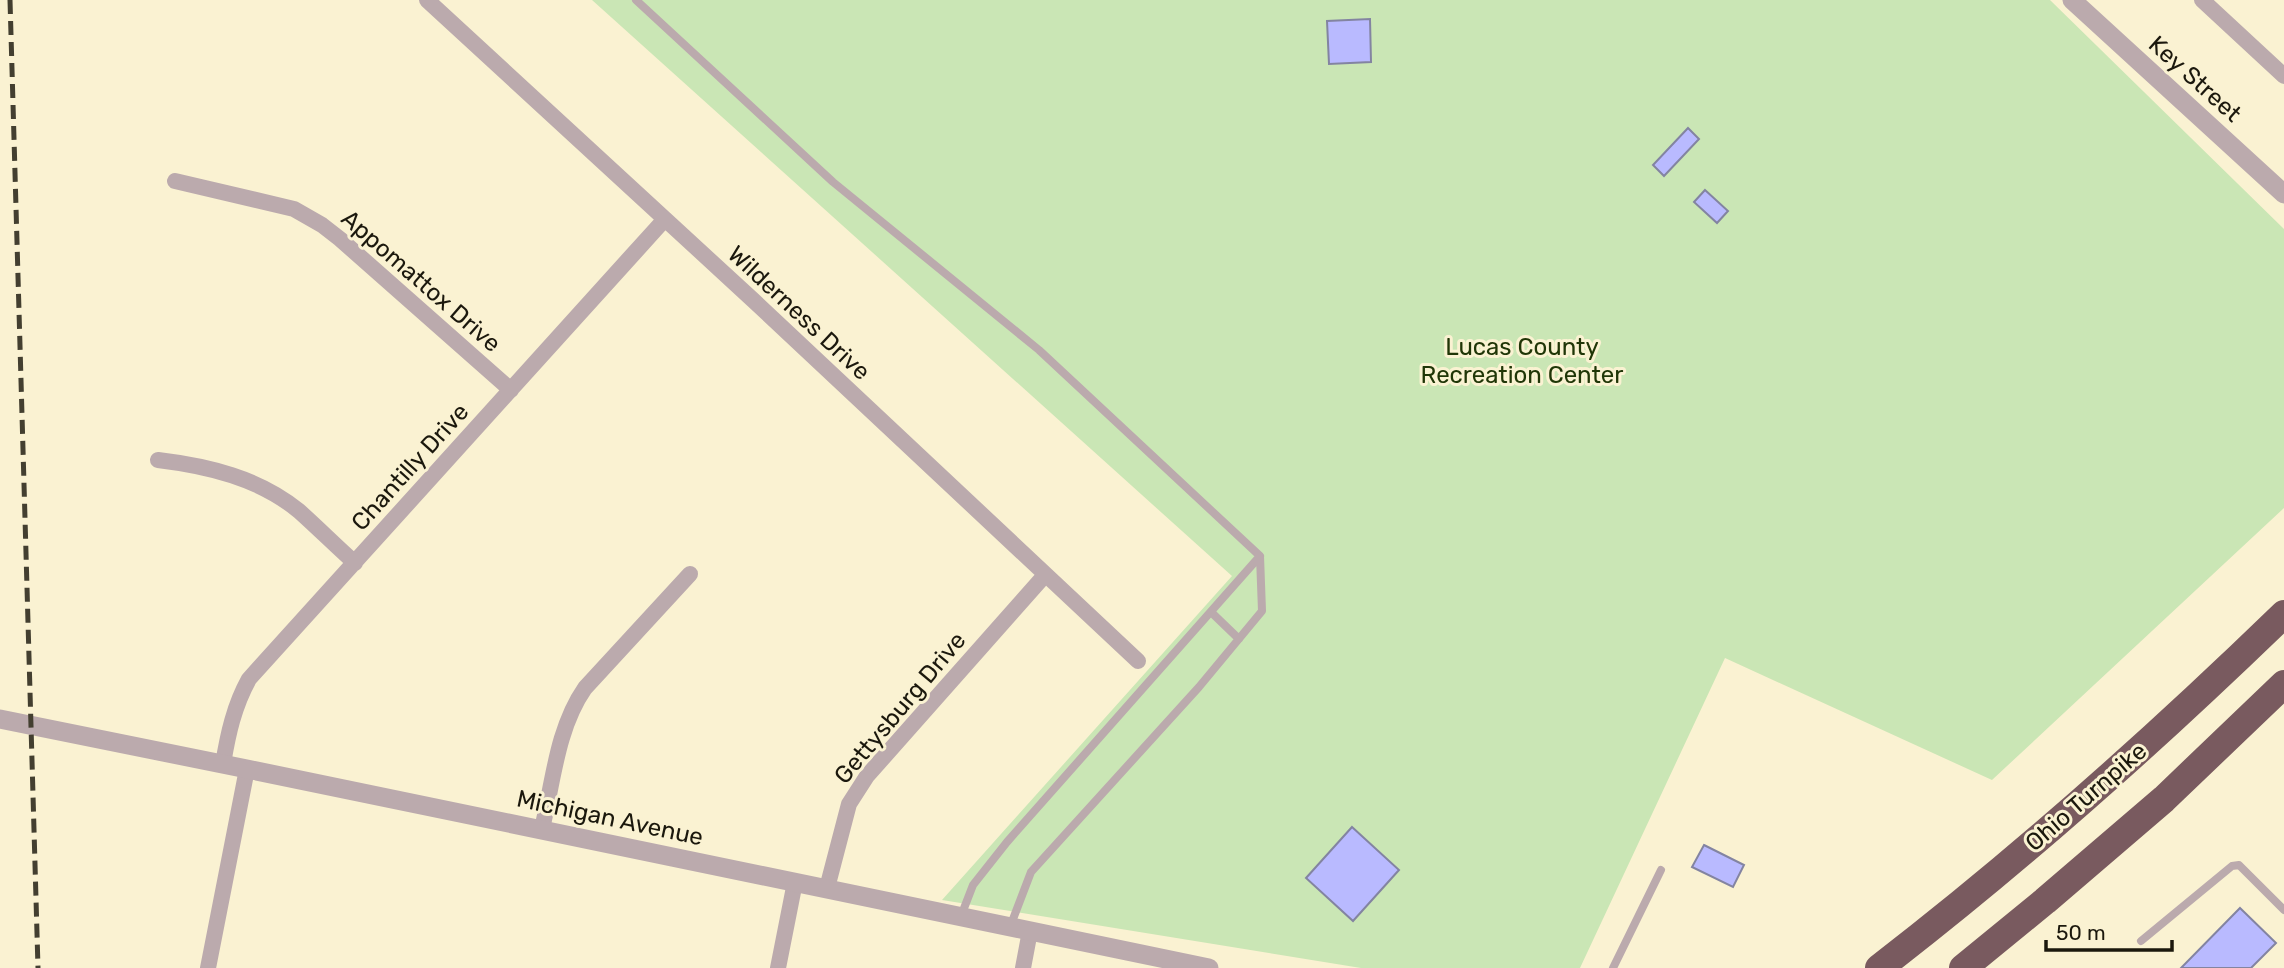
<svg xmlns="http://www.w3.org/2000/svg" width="2284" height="968" font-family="Rubik,sans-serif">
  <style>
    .green { fill: #cae6b5 }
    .building { fill: #b9baff; stroke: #8384a1; stroke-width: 2 }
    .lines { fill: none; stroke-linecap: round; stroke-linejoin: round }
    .service { stroke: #bbaaad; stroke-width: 8 }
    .minor { stroke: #bbaaad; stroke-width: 16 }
    .tertiary { stroke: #bbaaad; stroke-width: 19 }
    .motorway { stroke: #795a5f; stroke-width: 28 }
    .rail { stroke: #433f30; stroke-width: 5; stroke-dasharray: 14 7; stroke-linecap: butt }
    .labels { text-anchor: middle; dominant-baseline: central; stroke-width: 6; stroke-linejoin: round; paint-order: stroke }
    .street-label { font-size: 24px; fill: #1b180d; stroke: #faf2d2 }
    .park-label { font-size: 24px; fill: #203607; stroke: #faf2d2 }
  </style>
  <rect width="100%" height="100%" fill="#faf2d2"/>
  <path class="green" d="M592 0H2050L2284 229V508L1992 780 1725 658 1580 968H1361L942 900 1232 576Z"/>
  <path class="building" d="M1370 19 1371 62 1329 64 1327 21Z
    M1688 128 1699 139 1664 176 1653 165Z
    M1705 190 1728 211 1717 223 1694 202Z
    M1352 827 1399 870 1353 921 1306 878Z
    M1704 845 1744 865 1733 887 1692 867Z
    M2240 908 2276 943 2251 968H2181Z"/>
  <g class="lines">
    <path class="service" d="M636 0 833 182 1039 350 1260 556 1262 611 1199 687 1031 872 1010 927
      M1211 612 1239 639
      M961 916 973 885 1007 842 1260 556
      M2141 941 2232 866 2239 865 2284 910
      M1613 968 1661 870"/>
    <path class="minor" d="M427 0 753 300 1138 661
      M2202 0 2284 76
      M175 181 294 209 322 225 340 239 511 390
      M158 460C208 466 259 478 299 511 318 528 336 546 355 563
      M223 764C228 734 234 706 249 679L665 219
      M542 829C553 782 557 728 585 688L690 574
      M827 888 849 804 867 776 1045 575
      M208 968 247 769
      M778 968 795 882
      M1023 968 1030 931"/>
    <path class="tertiary" d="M2072 0 2284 194
      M0 719 247 769 1209 968"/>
    <path class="motorway" d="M1879 968C2021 859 2155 739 2284 614
      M1963 968 2045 901 2164 799 2284 684"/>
    <path class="rail" d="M10 0 38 968"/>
  </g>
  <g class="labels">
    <g class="street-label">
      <text transform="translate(2195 79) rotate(42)">Key Street</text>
      <text transform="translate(421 281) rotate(41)">Appomattox Drive</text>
      <text transform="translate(799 313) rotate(43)">Wilderness Drive</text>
      <text transform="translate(410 467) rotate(-48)">Chantilly Drive</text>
      <text transform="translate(900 708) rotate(-50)">Gettysburg Drive</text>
      <text transform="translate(2086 797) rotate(-41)">Ohio Turnpike</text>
      <text transform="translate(610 818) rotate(12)">Michigan Avenue</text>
    </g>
    <g class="park-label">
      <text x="1522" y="347">Lucas County<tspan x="1522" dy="28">Recreation Center</tspan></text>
    </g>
  </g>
  <path d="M2046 940v10h126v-10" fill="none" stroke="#1b180d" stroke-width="3.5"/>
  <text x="2056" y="940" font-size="21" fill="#1b180d" stroke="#faf2d2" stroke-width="5" paint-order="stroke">50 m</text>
</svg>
